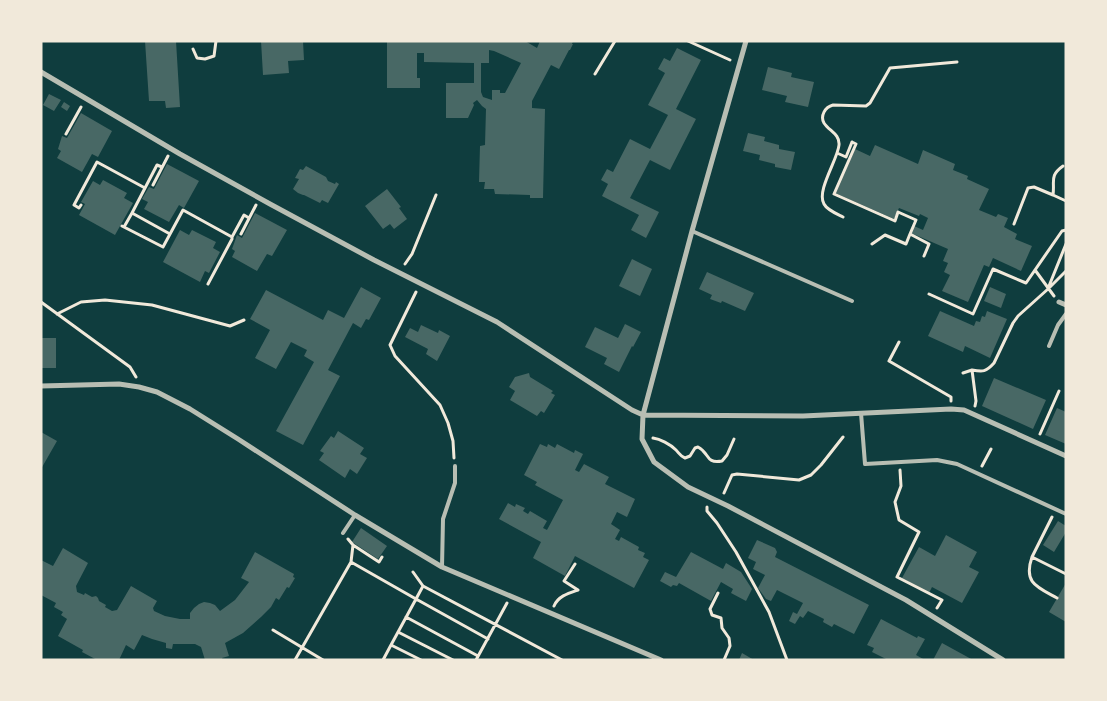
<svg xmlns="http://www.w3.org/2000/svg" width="1107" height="701" font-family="'Roboto Condensed',sans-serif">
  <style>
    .building { fill: #486865; fill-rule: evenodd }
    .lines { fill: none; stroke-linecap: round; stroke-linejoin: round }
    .path { stroke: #f1e9da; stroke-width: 3 }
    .service { stroke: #b8beb3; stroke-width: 4 }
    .minor { stroke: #b8beb3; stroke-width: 5 }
  </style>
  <rect width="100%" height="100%" fill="#0f3d3e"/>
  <path class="building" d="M145 41H176L180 107 166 108 165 101H149Z
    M261 41H303L304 60 288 61 289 73 263 75Z
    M387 41H525L537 48 540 41H573L572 44H573L570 50H569L559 69 551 65 532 101V108L545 109 543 198H530V195L495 194 494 189H484L485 182H479L480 146 485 145 486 109 482 106 477 100 473 103 474 105 468 118H446V83H474V63L424 62V53H417V78H420V88H387ZM489 50 494 51 521 63 505 93H500V90H492V100L483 97 481 92V63H489Z
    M677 48 701 60 676 109 696 119 670 170 650 160 630 198 659 212 646 238 631 230 639 215 602 196 608 184 601 180 607 169 613 172 630 139 650 149 668 115 648 105 665 73 658 69 664 58 670 61Z
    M768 67 792 73 791 77 814 82 808 107 785 102 787 96 762 90Z
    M49 94 61 100 54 111 43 105Z
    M64 102 70 106 67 111 61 107Z
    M81 113 112 131 98 157 92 154 82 172 57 158 61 151 58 149 62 136 67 138Z
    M748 133 765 137 764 141 779 145V149L795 152 791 170 775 167V164L759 160 760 155 743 151Z
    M875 145 918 164 923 150 955 164 953 170 968 176 967 179 989 189 979 210 996 217 998 214 1008 218 1004 227 1017 234 1015 239 1032 246 1021 271 993 258 989 267 984 265 968 302 942 291 950 275 944 272 948 263 943 261 948 249 911 233 914 226 923 230 928 218 920 214 919 216 899 208 894 219 835 193 855 149 870 156Z
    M167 164 199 181 184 208 179 205 169 222 144 209 148 202 142 199 149 187 154 189Z
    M306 166 326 177 328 181 335 184 336 182 339 184 328 203 322 200 320 203 304 195H303L298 193 293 189 299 179 295 178 300 169 303 170Z
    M103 180 127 193 124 198 133 203 115 235 79 215 85 204 81 202 93 181 100 185Z
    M387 189 401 207 399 208 407 219 394 229 390 224 383 229 365 206Z
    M255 213 287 230 272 256 267 254 257 271 232 257 235 251 232 249 237 235 242 238Z
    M180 230 189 235 192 230 216 242 213 248 220 252 209 273 205 271 200 282 163 262Z
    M632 259 652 269 640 296 619 286Z
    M707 272 754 293 745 311 722 301 721 303 710 299 712 295 699 289Z
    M361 287 381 298 369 320 366 319 361 328 353 323 328 370 340 376 303 445 276 431 314 362 304 356 307 350 291 342 276 369 255 358 270 330 250 319 266 290 323 320 328 310 344 318Z
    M990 287 1006 294 1001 308 984 301Z
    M940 311 974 326 976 321 980 322 982 316 985 317 987 311 1007 319 990 358 965 346 963 352 928 336Z
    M625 324 641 332 633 347 632 346 619 372 604 364 607 358 585 347 595 327 618 338Z
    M421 325 438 333 439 330 450 336 437 361 426 354 428 349 405 337 410 328 418 332Z
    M41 338H56V368H41Z
    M529 373 530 377 553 391 551 393 555 395 544 413 541 411 537 416 510 400 515 391 509 387 515 377Z
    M994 378 1046 400 1033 429 982 406Z
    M1057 408 1066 412V444L1045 435Z
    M338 431 364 448 360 454 367 458 357 474 350 469 345 478 319 460 324 453 320 451 331 436 334 438Z
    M41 432 57 441 41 469Z
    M540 444 547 447 548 444 555 448 557 444 574 453 575 450 583 454 575 470 579 472 584 464 609 477 605 484 635 499 627 517 617 512 611 524 620 530 615 539 619 541 621 537 639 547 638 550 645 553 643 557 649 560 634 588 575 556 565 576 533 558 541 542 499 519 508 503 515 507 516 504 525 508 523 511 528 514 530 511 547 521 543 528 547 530 563 500 535 485 537 482 524 475Z
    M1058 521 1066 526V532L1054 552 1043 545Z
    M361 528 387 546 378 559 352 542Z
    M946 535 977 552 969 567 979 572 962 603 932 587 929 593 902 578 919 547 935 556Z
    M757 540 775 548 777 552 775 557 869 605 854 634 834 624 832 627 823 622 824 619 808 611 803 618 800 616 795 624 789 621 793 612 797 614 803 603 777 590 771 601 766 599 758 588 765 575 753 569 756 562 748 558Z
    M63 548 88 563 76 586 77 592 84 595 85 593 92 597 96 596 98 598 99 601 106 605 105 607 112 611 117 610 131 586 157 601 153 608 154 611 165 616 180 619H190V613L194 608 199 604 204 602 210 603 215 605 220 611 235 600 249 582 241 578 255 552 294 574 293 577 295 578 289 588 287 587 279 600 276 598 271 607 261 617 243 633 225 643 229 656 222 658 223 660H205L201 647 195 644H173L172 649 166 648V643L152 639 142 635 134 650 126 645 119 660H97L82 652 83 650 58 636 67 619 61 615 63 612 54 607 56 603 41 595V560L53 566Z
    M691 552 723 569 726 563 741 572 752 589 746 601 731 593 733 589 721 582 711 601 679 583 677 586 673 585 671 587 660 581 665 572 676 577Z
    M1066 583V622L1049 612Z
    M881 619 917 638 918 636 925 639 916 655 925 660H888L872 652 874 648 867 645Z
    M942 643 973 660H933Z
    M742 653 754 660H739Z"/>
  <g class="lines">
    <path class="path" d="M688 41 730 60
      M193 49 197 58 205 59 214 56 216 41
      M595 74 615 41
      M66 134 81 107
      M852 142 856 144 834 194 895 221 898 212 916 220 910 234 929 244 924 256
      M837 153 846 157 852 142
      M153 185 168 156
      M145 188 157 165 162 167
      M1053 195 1066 201
      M81 205 79 208 74 205 97 162 145 188 132 213 170 234
      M843 217C837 214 827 210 824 204 816 191 838 159 839 145 840 134 829 131 824 123 820 116 825 107 833 105L866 106 870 103 890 68 957 62
      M1014 224 1028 188 1034 187 1053 195C1055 181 1049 176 1063 166
      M122 226 163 247 183 210 232 237V239L208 284
      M124 227 132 213
      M241 234 256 205
      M232 237 244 215 249 218
      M872 244 885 235 906 244 910 234
      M405 264 412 254 436 195
      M1035 270 1054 296
      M1049 286 1066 244
      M416 292 390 345 395 356 440 405 448 423 453 441 454 458
      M929 294 973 314 993 269 1026 283 1062 231 1066 230
      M41 302 130 367 136 377
      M57 314 81 302 105 300 152 305 230 326 244 320
      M899 342 889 361 951 397V401
      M963 373 972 370
      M975 406 976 401 972 370C983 372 986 372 994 363L1013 323 1018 316 1048 289 1066 271
      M1040 434 1059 391
      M653 438C660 439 670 444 676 450 679 453 680 456 685 458L690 456 695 448 698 447C710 453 705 464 722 461L727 455 734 439
      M982 466 991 449
      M900 470 901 486 895 502 899 520 919 532 897 577 942 600 937 608
      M724 493 732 475 737 474 799 480 811 475 821 465 843 437
      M707 507V511L717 523 736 552 769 612 787 660
      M1052 517 1032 557 1066 574
      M348 539 353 545 351 562 416 599 423 586 562 660
      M353 545 379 562 382 557
      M1032 557C1023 583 1037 587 1057 598
      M413 572 423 586
      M718 593 710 609 712 615 721 618 722 628 729 638 730 646 724 660
      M554 606C558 596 569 593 578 590L564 581 575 564
      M406 617 478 656
      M273 630 323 660
      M398 632 453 660
      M295 660 351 562
      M383 660 391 645
      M421 660 391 645 416 599 488 639
      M476 660 507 603"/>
    <path class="service" d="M692 231 852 301
      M1049 346 1058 325 1066 314
      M861 413 865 464 937 460 957 464 1066 514
      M343 533 355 515
      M442 567 443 519 455 483V466"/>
    <path class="minor" d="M746 41 692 231 643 415 642 439 654 462 688 487 728 506 906 600 1003 660
      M41 72 180 154 270 204 374 260 497 322 632 410 643 415 803 416 951 409 964 410 1066 456
      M1059 302 1066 305
      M41 386 119 384 139 387 157 392 190 409 238 439 355 515 442 567 661 660"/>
  </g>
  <rect width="1107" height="701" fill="none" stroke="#f1e9da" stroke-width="85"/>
</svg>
